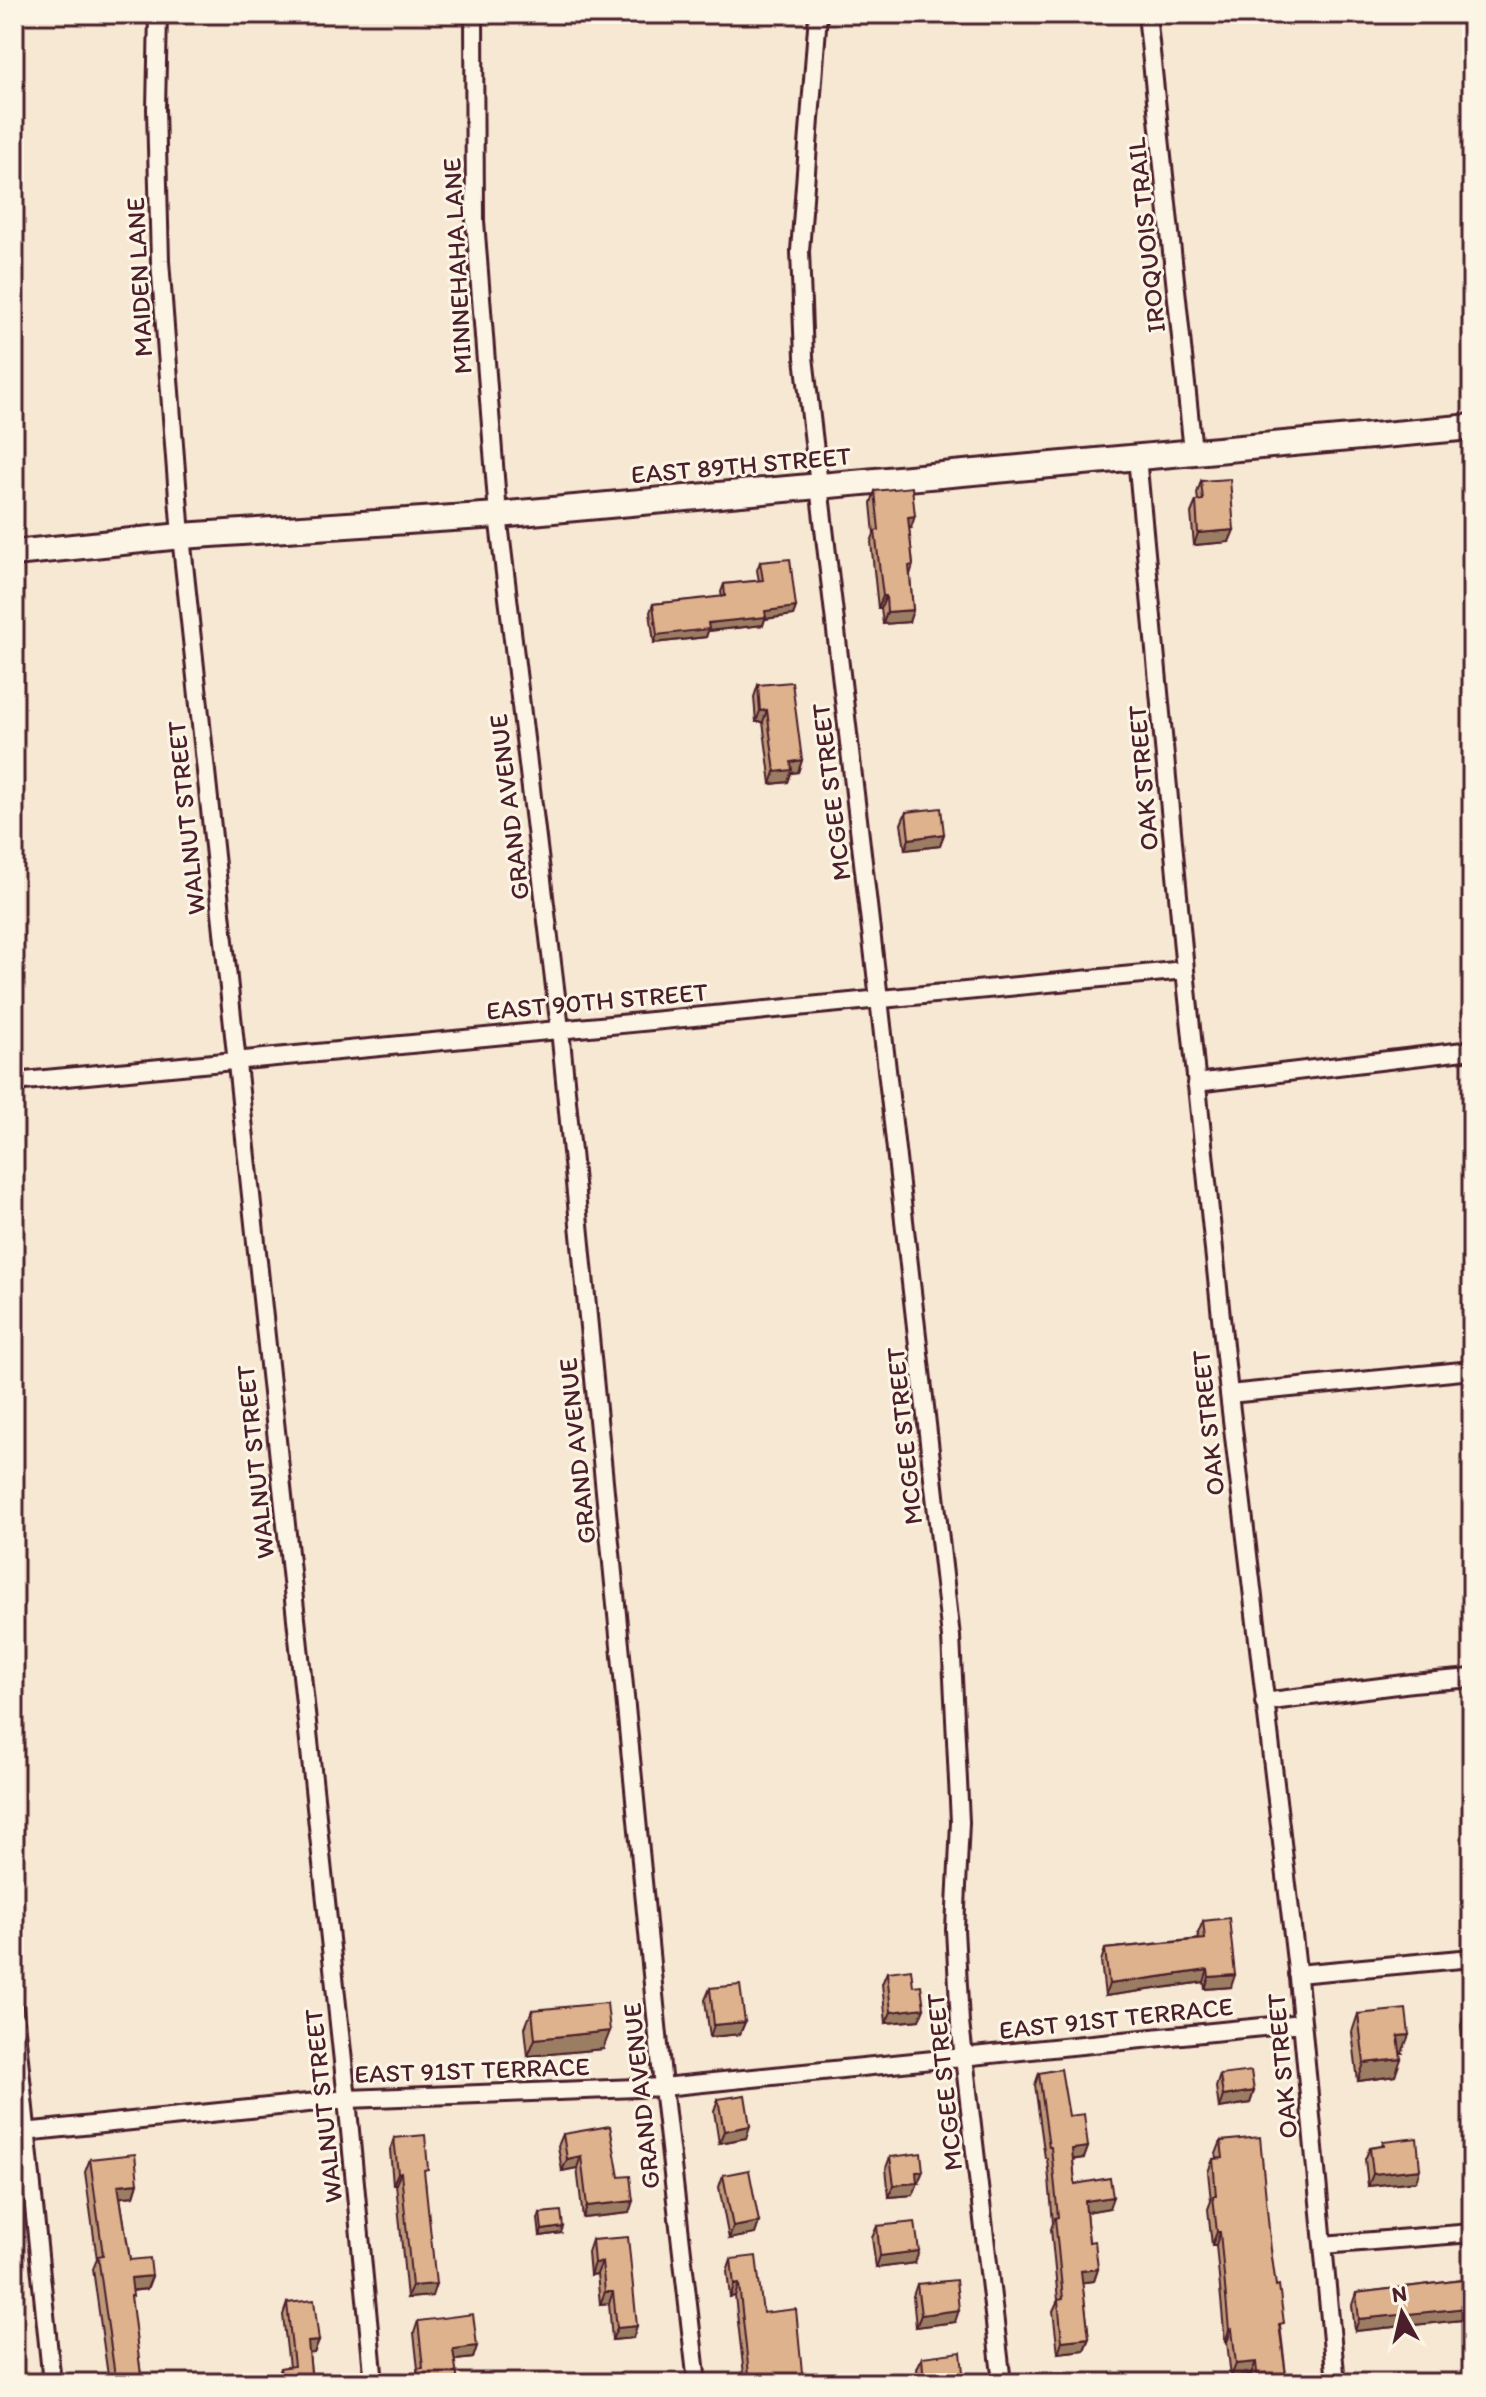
<svg xmlns="http://www.w3.org/2000/svg" width="1486" height="2397" font-family="Itim,sans-serif">
  <style>
    .lines { fill: none; stroke-linecap: round; stroke-linejoin: round }
    .street-casing { stroke: #4a1f2b; stroke-width: 22 }
    .secondary-casing { stroke: #4a1f2b; stroke-width: 30 }
    .street { stroke: #fcf5e5; stroke-width: 16 }
    .secondary { stroke: #fcf5e5; stroke-width: 24 }
    .wall { fill: #be9979; stroke: #4a1f2b; stroke-width: 2 }
    .shaded-wall { fill: #9b7d63; stroke: #4a1f2b; stroke-width: 2 }
    .building { fill: #ddb28d; stroke: #4a1f2b; stroke-width: 2 }
    .labels { text-anchor: middle; dominant-baseline: central; stroke-width: 6; stroke-linejoin: round; paint-order: stroke }
    .street-label { font-size: 26px; fill: #4a1f2b; stroke: #fcf5e5 }
  </style>
  <rect width="100%" height="100%" fill="#f6e8d3"/>
  <filter id="ink" filterUnits="userSpaceOnUse"><feTurbulence type="fractalNoise" baseFrequency=".0125" numOctaves="2"/><feDisplacementMap in="SourceGraphic" scale="16" xChannelSelector="R" yChannelSelector="G"/><feConvolveMatrix kernelMatrix="1 2 1 2 8 2 1 2 1" color-interpolation-filters="sRGB"/></filter>
  <g filter="url(#ink)">
    <g class="lines">
      <g class="street-casing">
        <path id="street" d="M158 14 156 109 160 261 181 536 347 2099 374 2383
          M474 14 475 221 498 515 560 1029 663 2087 697 2383
          M818 14 800 251 804 357 879 999 951 1637 960 1822 955 1929 960 2023 1002 2383
          M1147 14 1193 451
          M1137 457 1185 970 1229 1394 1298 1978 1336 2383
          M14 1082 1185 970
          M1196 1083 1472 1050
          M1229 1394 1472 1370
          M1264 1702 1412 1683 1472 1678
          M1297 1974 1472 1958
          M14 2010 52 2383
          M14 2133 347 2099 663 2087 1302 2023
          M1323 2245 1472 2233"/>
      </g>
      <g class="secondary-casing">
        <path id="secondary" d="M14 553 181 536 498 515 1472 427"/>
      </g>
      <use href="#street" class="street"/>
      <use href="#secondary" class="secondary"/>
    </g>
    <path class="wall" d="M1201 481 1229 542 1194 545 1191 513 1196 501H1198L1197 493Z
      M875 491 911 528H909L913 565 910 575 913 610 909 622 883 624 881 608H878L871 542 874 534 871 503Z
      M760 562 796 607 793 615 765 619 763 625 708 631 706 637 654 643 650 612 653 604 722 597 721 592 724 584 759 581 757 570Z
      M758 685 802 760 798 772 791 773 788 782 771 784 763 722H756L754 697Z
      M906 812 944 834 940 846 905 850 901 824Z
      M1203 1921 1231 1987 1205 1989 1204 1982 1105 1996 1101 1961 1105 1949 1199 1939 1198 1933Z
      M887 1972 913 1986 919 2020 886 2023 882 1984Z
      M710 1988 745 2022 740 2034 710 2037 705 2000Z
      M532 2010 603 2049 528 2056 525 2028Z
      M1472 2012V2047L1463 2048 1461 2025 1465 2013Z
      M1358 2014 1402 2053H1400L1395 2076 1358 2081 1352 2032Z
      M1039 2073 1069 2116 1088 2147 1084 2158 1073 2160 1075 2184 1109 2208 1086 2212 1089 2242 1098 2269 1094 2281 1082 2282 1089 2338 1084 2350 1058 2353 1053 2311 1058 2300 1051 2229 1053 2223 1047 2158H1045L1035 2085Z
      M1220 2075 1254 2091 1250 2103 1219 2108 1216 2087Z
      M718 2099 746 2138 719 2143 714 2111Z
      M563 2134 619 2177 629 2213 583 2218 577 2168 562 2171 558 2146Z
      M394 2138 425 2180 432 2296 407 2298 396 2184H393L390 2150Z
      M1221 2141 1271 2250 1287 2383H1252L1251 2374 1231 2377 1227 2342H1225L1216 2245H1212L1208 2209 1211 2201 1208 2172 1213 2159 1217 2158 1216 2154Z
      M1383 2142 1416 2181 1368 2186 1365 2159 1370 2148 1382 2146Z
      M890 2157 919 2183H917L913 2195 889 2197 886 2168Z
      M90 2159 138 2183 134 2196 120 2197 130 2260 152 2276 147 2289 132 2291 131 2300 142 2383H109L93 2269 97 2259 85 2172Z
      M723 2175 759 2222 755 2234 729 2239 719 2187Z
      M540 2213 561 2233 540 2236 538 2219Z
      M877 2226 915 2263 876 2268 872 2238Z
      M592 2240 633 2338 612 2340 609 2303 600 2304 597 2274 590 2275 588 2252Z
      M731 2259 763 2313 803 2383H745L735 2296 730 2297 727 2271Z
      M1472 2279V2329L1463 2330 1462 2320 1355 2331 1352 2305 1356 2293Z
      M917 2284 955 2322 916 2327 913 2296Z
      M287 2303 319 2341 314 2353H309L312 2383H276V2380L280 2368 289 2367 283 2315Z
      M418 2321 477 2346 473 2358 454 2360 458 2383H413L418 2369 414 2333Z
      M922 2357 964 2383H919L917 2369Z"/>
    <path class="shaded-wall" d="M915 516 911 528 903 529 908 517Z
      M1234 530 1229 542 1194 545 1198 533Z
      M883 596H886L881 608H878Z
      M796 607 793 615 765 619 763 625 708 631 706 637 654 643 657 635 765 611Z
      M913 610 909 622 883 624 887 612Z
      M767 710 763 722H756L760 711Z
      M802 760 798 772 791 773 788 782 771 784 775 772 791 762Z
      M944 834 940 846 905 850 909 839Z
      M1208 1970 1204 1982 1105 1996 1109 1984Z
      M1235 1975 1231 1987 1205 1989 1209 1977Z
      M924 2008 919 2020 886 2023 891 2012Z
      M745 2022 740 2034 710 2037 714 2025Z
      M610 2031 603 2049 528 2056 535 2039Z
      M1409 2035 1402 2053 1392 2054 1398 2036Z
      M1468 2036H1472V2047L1463 2048Z
      M1401 2059 1395 2076 1358 2081 1364 2063Z
      M1254 2091 1250 2103 1219 2108 1223 2096Z
      M750 2126 746 2138 719 2143 724 2131Z
      M1088 2147 1084 2158 1068 2160 1072 2149Z
      M581 2156 577 2168 562 2171 567 2159Z
      M1420 2169 1416 2181 1368 2186 1373 2174Z
      M923 2171 913 2195 889 2197 894 2185 916 2172Z
      M401 2172 396 2184H393L398 2173Z
      M138 2183 134 2196 114 2198 118 2185Z
      M1113 2197 1109 2208 1081 2213 1085 2201Z
      M633 2201 629 2213 583 2218 587 2206Z
      M759 2222 755 2234 729 2239 733 2227Z
      M563 2227 561 2233 540 2236 542 2230Z
      M1217 2232H1220L1216 2245H1212Z
      M919 2251 915 2263 876 2268 880 2256Z
      M602 2262 597 2274 590 2275 594 2263Z
      M1098 2269 1094 2281 1077 2283 1081 2271Z
      M152 2276 147 2289 126 2291 131 2278Z
      M436 2284 432 2296 407 2298 412 2286Z
      M739 2284 735 2296 730 2297 734 2285Z
      M605 2292H613L609 2303 600 2304Z
      M1466 2308 1462 2320 1355 2331 1359 2319Z
      M959 2310 955 2322 916 2327 921 2315Z
      M1467 2318H1472V2329L1463 2330Z
      M637 2326 633 2338 612 2340 617 2328Z
      M1232 2329 1227 2342H1225L1229 2330Z
      M1089 2338 1084 2350 1058 2353 1062 2341Z
      M319 2341 314 2353 303 2354 308 2342Z
      M477 2346 473 2358 448 2361 453 2349Z
      M1256 2362 1251 2374 1231 2377 1236 2364Z"/>
    <path class="building" d="M1230 479 1234 530 1198 533 1196 501 1203 500 1201 481Z
      M912 487 915 516 908 517 913 565 909 566 913 610 887 612 886 596H883L875 531 879 530 875 491Z
      M790 559 796 607 765 611 766 617 708 623 709 629 657 635 653 604 725 596 724 584 763 580 760 562Z
      M792 682 802 760 791 762 792 770 775 772 767 710 760 711 758 685Z
      M941 808 944 834 909 839 906 812Z
      M1229 1918 1235 1975 1209 1977 1208 1970 1109 1984 1105 1949 1205 1939 1203 1921Z
      M911 1969 913 1986 921 1985 924 2008 891 2012 887 1972Z
      M740 1985 745 2022 714 2025 710 1988Z
      M607 2003 610 2031 535 2039 532 2010Z
      M1406 2009 1409 2035 1398 2036 1401 2059 1364 2063 1358 2014Z
      M1472 2012V2036H1468L1465 2013Z
      M1061 2069 1069 2116 1084 2114 1088 2147 1072 2149 1075 2184 1110 2178 1113 2197 1085 2201 1089 2242 1095 2241 1098 2269 1081 2271 1089 2338 1062 2341 1058 2300 1063 2299 1055 2218 1058 2217 1051 2147H1049L1039 2073Z
      M1251 2071 1254 2091 1223 2096 1220 2075Z
      M745 2095 750 2126 724 2131 718 2099Z
      M610 2126 619 2177 630 2176 633 2201 587 2206 581 2156 567 2159 563 2134Z
      M425 2135 428 2169 424 2170 436 2284 412 2286 401 2172 398 2173 394 2138Z
      M1260 2137 1271 2250 1276 2286 1279 2285 1284 2323 1279 2324 1287 2383H1258L1256 2362 1236 2364 1232 2329 1229 2330 1220 2232H1217L1213 2196H1216L1213 2159 1223 2158 1221 2141Z
      M1417 2138 1420 2169 1373 2174 1370 2148 1384 2146 1383 2142Z
      M921 2153 923 2171 916 2172 917 2183 894 2185 890 2157Z
      M135 2154 138 2183 118 2185 130 2260 150 2258 152 2276 131 2278 133 2296H131L142 2383H116L98 2256 103 2255 90 2159Z
      M749 2170 759 2222 733 2227 723 2175Z
      M561 2211 563 2227 542 2230 540 2213Z
      M915 2222 919 2251 880 2256 877 2226Z
      M628 2237 637 2326 617 2328 613 2292H605L602 2262 594 2263 592 2240Z
      M756 2256 763 2313 796 2309 803 2383H750L739 2284 734 2285 731 2259Z
      M1472 2279V2318H1467L1466 2308 1359 2319 1356 2293Z
      M956 2280 959 2310 921 2315 917 2284Z
      M314 2300 319 2341 308 2342 312 2383H282L280 2368 294 2366 287 2303Z
      M473 2314 477 2346 453 2349 458 2383H419L417 2369 423 2368 418 2321Z
      M961 2352 964 2383H924L922 2357Z"/>
  </g>
  <g class="labels">
    <g class="street-label">
      <text transform="translate(1146 235) rotate(-96)">IROQUOIS TRAIL</text>
      <text transform="translate(457 266) rotate(-93)">MINNEHAHA LANE</text>
      <text transform="translate(139 277) rotate(-93)">MAIDEN LANE</text>
      <text transform="translate(741 465) rotate(-5)">EAST 89TH STREET</text>
      <text transform="translate(1143 778) rotate(-95)">OAK STREET</text>
      <text transform="translate(831 792) rotate(-97)">MCGEE STREET</text>
      <text transform="translate(509 807) rotate(-97)">GRAND AVENUE</text>
      <text transform="translate(186 818) rotate(-96)">WALNUT STREET</text>
      <text transform="translate(597 1001) rotate(-5)">EAST 90TH STREET</text>
      <text transform="translate(1208 1423) rotate(-96)">OAK STREET</text>
      <text transform="translate(904 1436) rotate(-96)">MCGEE STREET</text>
      <text transform="translate(577 1451) rotate(-96)">GRAND AVENUE</text>
      <text transform="translate(255 1462) rotate(-96)">WALNUT STREET</text>
      <text transform="translate(1116 2018) rotate(-6)">EAST 91ST TERRACE</text>
      <text transform="translate(1282 2066) rotate(-95)">OAK STREET</text>
      <text transform="translate(472 2070) rotate(-2)">EAST 91ST TERRACE</text>
      <text transform="translate(944 2082) rotate(-96)">MCGEE STREET</text>
      <text transform="translate(641 2096) rotate(-96)">GRAND AVENUE</text>
      <text transform="translate(323 2106) rotate(-96)">WALNUT STREET</text>
    </g>
  </g>
  <rect width="1486" height="2397" fill="none" stroke="#fcf5e5" stroke-width="48"/>
  <rect x="24" y="24" width="1438" height="2349" fill="none" stroke="#4a1f2b" stroke-width="3" filter="url(#ink)"/>
  <g transform="translate(1402 2313) rotate(352)" stroke="#fcf5e5" stroke-width="6" paint-order="stroke">
  <path d="M0-6L14 30L0 20L-14 30Z" fill="#4a1f2b"/>
  <text y="-12" font-size="22" font-weight="bold" text-anchor="middle" fill="#4a1f2b">N</text>
  </g>
</svg>
